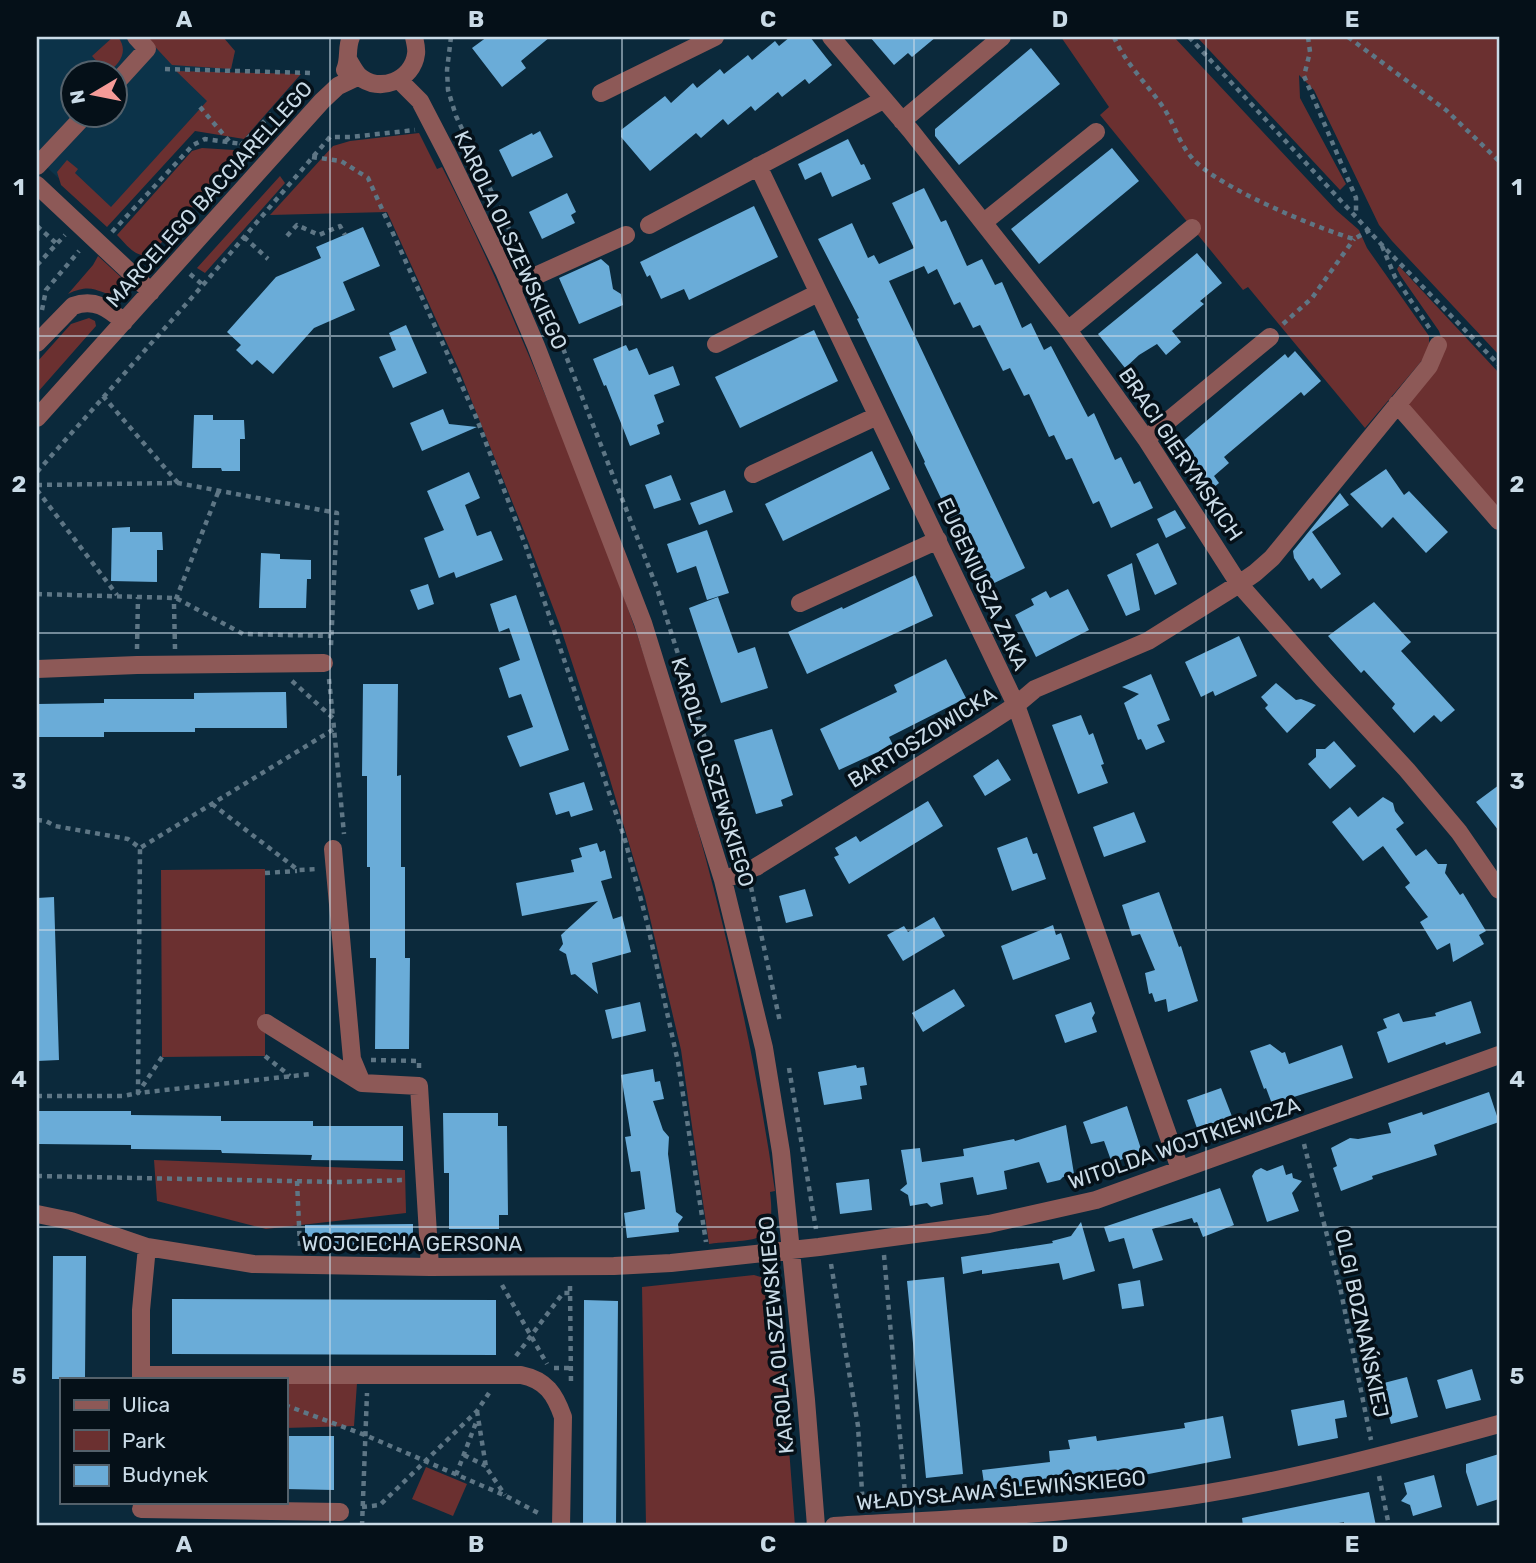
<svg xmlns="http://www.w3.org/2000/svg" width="1536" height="1563" font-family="Rubik,sans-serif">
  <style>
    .built { fill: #0c3349; fill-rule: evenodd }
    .green { fill: #6b3030 }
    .building { fill: #6aacd8 }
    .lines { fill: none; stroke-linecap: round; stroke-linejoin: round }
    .path { stroke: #5e7685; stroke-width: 4.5; stroke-dasharray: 5 5; stroke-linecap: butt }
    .minor { stroke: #8d5957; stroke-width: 18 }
    .grid { fill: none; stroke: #cadbe7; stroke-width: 2; stroke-opacity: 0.55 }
    .labels { text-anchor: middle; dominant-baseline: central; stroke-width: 7; stroke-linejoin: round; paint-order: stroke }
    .street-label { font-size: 21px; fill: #cadbe7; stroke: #051018 }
    .neatline { fill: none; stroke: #cadbe7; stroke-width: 2.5 }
    .grid-label { font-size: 23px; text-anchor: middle; font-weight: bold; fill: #cadbe7 }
  </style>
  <rect width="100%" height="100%" fill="#0b293b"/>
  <path class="built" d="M37 37H223L235 51 229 81 103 220 37 158ZM74 74H116V116H74Z"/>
  <path class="green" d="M113 37H118C129 51 120 64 107 73L92 56Z
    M146 37H223L235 51 231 69 172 65Z
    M1061 37H1174L1336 210 1359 230 1367 248 1429 336V349L1424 358 1365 428 1248 287 1243 290 1100 115 1109 107Z
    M1197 37H1499V355L1392 241 1379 225 1314 90 1299 75 1300 98 1346 184 1340 190Z
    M176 71 301 74 244 139 195 131 107 227 61 185 57 172 67 160 78 169 75 173 111 207 207 101Z
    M419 133 437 169 442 167C482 244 516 324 549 404 655 658 735 919 775 1191L770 1192C777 1248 755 1238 709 1244L681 1050 645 897 605 763 560 626 528 541 460 372 387 212 270 215 333 146 350 141Z
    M202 148 234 150 233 164 194 207 189 208 184 212V218L150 255C135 258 127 245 117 235L192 151Z
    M280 176 285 183 205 273 197 268Z
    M98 256 123 279 127 292 123 295C99 298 97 280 68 294L93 265Z
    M1399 266 1499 373V513L1406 407 1444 346 1439 331 1400 275 1397 269Z
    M89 318 95 321 96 326 37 393V362L71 324Z
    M265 869V1056L162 1057 161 870Z
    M154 1160 405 1170 406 1213 266 1229 157 1201Z
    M754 1275 767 1279 777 1294 795 1526H646L642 1287Z
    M285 1383H357L354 1426 285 1428Z
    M426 1467 467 1484 453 1516 412 1499Z"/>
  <path class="building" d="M487 37H550L521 61 526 68 502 87 472 48Z
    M790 37H810L832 65 809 84 805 79 782 97 778 92 755 111 751 106 728 125 723 119 701 138 696 133 650 171 621 137V130L665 96 671 103 693 83 697 88 720 69 724 74 748 55 752 60 775 41 779 46Z
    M870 37H936L912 57 908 53 894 65Z
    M1031 48 1060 84 959 165 935 136V129Z
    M540 131 553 157 512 177 499 150 532 133 533 135Z
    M848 139 861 165 864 164 871 179 832 197 821 172 805 180 798 164Z
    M1112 148 1139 181 1039 264 1011 229Z
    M924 188 941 222 946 220 967 266 982 259 995 285 1002 282 1022 328 1031 323 1044 350 1051 346 1088 417 1094 413 1115 460 1121 457 1134 484 1140 481 1153 508 1111 528 1099 501 1093 504 1072 458 1066 460 1054 435 1049 437 1029 394 1024 396 1010 368 1003 371 980 325 973 328 960 302 954 305 937 269 928 274 924 266 889 281 1025 568 984 588 924 463 925 462 857 319 859 318 818 239 852 223 868 258 874 255 879 264 914 248 892 203Z
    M567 193 576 212 571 215 575 223 542 239 529 212Z
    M754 206 778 257 689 300 684 289 661 299 650 275 647 277 640 262Z
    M363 227 380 266 343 282 355 310 314 328 273 374 257 360 252 365 236 350 241 345 227 332 276 277 321 258 316 247Z
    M1197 253 1222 283 1200 301 1204 304 1172 331 1181 342 1166 355 1157 344 1139 355 1125 368 1098 334Z
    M601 259 609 266 613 289 621 294 623 305 579 324 559 278Z
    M406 325 427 373 393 388 379 357 396 350 389 333Z
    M814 330 838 381 740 428 715 377Z
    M626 345 629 351 637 348 649 375 673 366 680 385 654 395 664 422 657 425 660 434 630 446 606 385 604 386 593 359Z
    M1295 351 1321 381 1304 396 1301 392 1224 457 1229 463 1214 476 1219 483 1206 494 1189 474 1192 470 1180 455 1189 447 1183 441 1285 354 1288 358Z
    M443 409 449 424 477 427 422 451 410 423Z
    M194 415H213V420H244L245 439H240V471H222L221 468H192Z
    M872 451 890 489 783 541 765 504Z
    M1386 469 1404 495 1409 491 1448 532 1426 553 1393 517 1382 528 1350 494Z
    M469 472 480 498 465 505 477 536 491 531 503 560 456 578 454 572 439 578 424 538 444 530 427 491Z
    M671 475 681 500 654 509 645 485Z
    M725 490 733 512 699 525 690 503Z
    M1340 493 1349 505 1312 532 1341 574 1321 589 1313 578 1309 581 1294 558 1293 551Z
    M1175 510 1186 528 1166 538 1157 519Z
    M130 527V532H162L163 550H157V582L111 581 112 528Z
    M707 530 729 593 707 600 696 566 677 573 667 544Z
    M1158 543 1177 584 1155 595 1136 554Z
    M261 553 280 554V559L311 560V579H307L306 608H259Z
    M1132 563 1140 610 1126 616 1107 575Z
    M915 575 933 616 807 674 788 632 842 607 843 609Z
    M428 584 434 604 418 610 410 590Z
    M1068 589 1089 630 1036 657 1015 615 1034 605 1031 599 1046 591 1050 598Z
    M516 595 569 750 520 767 507 736 533 727 521 694 509 698 499 668 520 660 509 628 499 632 490 604Z
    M718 597 738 653 755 647 768 688 721 703 689 608Z
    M1374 602 1411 642 1401 651 1455 710 1441 722 1434 715 1414 733 1392 708 1395 704 1364 670 1361 673 1328 636Z
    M1239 636 1257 676 1215 696 1213 691 1201 697 1185 662Z
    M946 659 966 698 889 737 893 745 839 770 820 729 897 692 894 685Z
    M1151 674 1170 720 1157 725 1165 742 1146 750 1141 739 1138 740 1124 703 1139 694 1122 687Z
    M1276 683 1296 700 1301 699 1316 705 1287 733 1265 708 1268 705 1261 697Z
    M363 684H398L397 776 401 775V867H405V958H410L409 1049H375L376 958H370V867H367V776H362Z
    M286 692 287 728H195V732H104V737H37V704L104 703V699H194V693Z
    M1081 715 1089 735 1093 733 1104 764 1101 765 1108 783 1078 794 1052 725Z
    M772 729 793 795 781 800 783 806 756 814 734 740Z
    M1334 741 1356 766 1330 789 1308 764 1316 757V749H1325Z
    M998 759 1011 780 985 796 973 776Z
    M584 782 593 810 571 817 569 811 556 815 549 793Z
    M1499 785V831L1476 802Z
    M1383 797 1393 803 1395 811 1404 823 1396 829 1416 856 1426 849 1438 864H1447L1445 873 1460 895 1463 893 1486 931 1479 935 1484 944 1453 962 1450 943 1437 950 1420 922 1428 917 1405 887 1410 883 1383 846 1363 861 1332 822 1350 807 1358 817Z
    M928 801 943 826 849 884 834 857 839 855 835 848 856 836 860 842Z
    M1134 812 1146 842 1104 857 1093 827Z
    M1027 837 1033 854 1037 853 1046 879 1012 891 997 848Z
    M597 843 600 852 605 850 612 878 601 881 613 919 622 916 631 952 592 963 598 994 575 974 571 975 566 954 559 950 563 944 561 935 598 901 522 916 516 883 574 872 571 860 582 857 579 848Z
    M805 889 813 916 786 923 779 896Z
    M1159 892 1179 947 1181 946 1198 1001 1168 1012 1166 999 1155 1002 1152 993 1149 994 1145 973 1155 970 1140 934 1132 936 1122 905Z
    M54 897 59 1060 37 1061V898Z
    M934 917 945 936 903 961 887 935 904 926 908 932Z
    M1053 925 1056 935 1061 933 1070 959 1013 980 1001 946Z
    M954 989 965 1006 923 1032 912 1013Z
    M1471 1001 1481 1033 1446 1045 1445 1042 1388 1063 1377 1032 1387 1028 1383 1019 1399 1013 1403 1022 1436 1016 1435 1013Z
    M640 1002 646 1031 612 1039 605 1010Z
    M1091 1002 1095 1013 1092 1018 1097 1032 1065 1043 1055 1015Z
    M1270 1044 1282 1053 1285 1052 1289 1064 1342 1045 1353 1078 1272 1104 1266 1088 1264 1089 1250 1051Z
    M856 1065 857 1068 864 1067 867 1085 860 1086 862 1099 824 1105 818 1072Z
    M653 1069 655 1082 660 1081 664 1099 653 1101 663 1130 669 1137 668 1154 676 1212 683 1217 678 1224 679 1232 627 1238 624 1213 645 1209 640 1171 631 1172 625 1137 631 1136 621 1075Z
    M1221 1088 1233 1119 1220 1123 1219 1133 1210 1127 1198 1131 1187 1100Z
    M1489 1092 1499 1122 1434 1145 1437 1155 1372 1176 1373 1179 1341 1191 1333 1168 1337 1166 1331 1148 1350 1138 1358 1139 1391 1133 1388 1123 1422 1112 1423 1115Z
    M1127 1106 1142 1152 1112 1163 1104 1141 1091 1144 1083 1122Z
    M39 1111H131V1115L221 1116V1121H313V1126H403V1161L311 1160 312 1155 222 1153 221 1150 131 1149V1145L39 1144Z
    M443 1113H498V1126H507L508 1215H499V1229H449V1173H444Z
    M1066 1125 1074 1174 1063 1177 1060 1180 1047 1183 1039 1162 1004 1171 1007 1189 977 1195 973 1177 940 1183 943 1204 931 1207 927 1203 910 1206 908 1195 900 1190 907 1184 901 1150 920 1148 922 1162 964 1156 963 1149 1014 1139 1015 1141Z
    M1283 1165 1286 1175 1292 1173 1293 1178 1302 1181 1292 1193 1299 1211 1267 1222 1252 1176 1255 1171 1261 1168 1267 1171Z
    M869 1179 872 1210 840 1214 836 1183Z
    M1220 1188 1234 1225 1203 1237 1197 1222 1194 1223 1192 1218 1152 1229 1163 1260 1133 1269 1124 1238 1109 1242 1104 1227Z
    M1081 1222 1095 1271 1063 1280 1059 1263 982 1274V1270L963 1274 961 1257 1053 1243 1052 1241 1071 1236Z
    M413 1224V1246L305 1247V1225Z
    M53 1256H86L85 1379H52Z
    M944 1277 963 1474 926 1478 907 1281Z
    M1140 1280 1144 1306 1122 1309 1118 1284Z
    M172 1299 496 1300V1355L172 1354Z
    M584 1300 618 1301 616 1526H583Z
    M1472 1369 1481 1400 1446 1409 1437 1380Z
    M1407 1377 1418 1417 1391 1424 1380 1384Z
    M1344 1400 1347 1417 1335 1419 1338 1438 1298 1446 1291 1410Z
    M1223 1416 1231 1458 1128 1478V1475L985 1490 982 1470 1050 1462 1049 1451 1070 1449 1068 1440 1096 1436 1097 1441 1185 1428 1184 1423Z
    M285 1436H334V1490L285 1489Z
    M1499 1454V1499L1477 1506 1466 1472V1464Z
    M1434 1475 1442 1507 1413 1516 1410 1505 1401 1501 1407 1494 1404 1483Z
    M1369 1492 1376 1526H1344V1522L1322 1526H1243L1242 1518Z"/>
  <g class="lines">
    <path class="path" d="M451 37 447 70 448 90 456 116 524 261
      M1114 37C1125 63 1147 84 1163 107 1174 123 1179 143 1192 158 1217 187 1316 228 1354 239L1370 230
      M1189 37 1381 244 1499 365
      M1308 37 1310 52 1304 76 1356 198V213
      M1348 37 1446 110 1499 161
      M165 69 311 73
      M200 107 229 141
      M312 157 341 161 368 178 476 417 526 547 625 840 647 922 678 1062 706 1242
      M237 165V151L242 144 284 101
      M37 226 57 244
      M112 232 193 145 205 139 242 144
      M287 236 297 225 319 235 340 226 345 235
      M244 237 268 259
      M1382 246 1395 277 1430 329
      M37 265 65 235
      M190 274 203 285
      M539 294 557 333 657 588 742 855
      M42 310 46 290 79 251
      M1283 324 1312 298 1354 239
      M103 396 178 483
      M37 472 203 285 330 137H350L415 130
      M37 485 178 483 337 513 331 646
      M37 490 117 595
      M37 594 176 598 243 634 331 636
      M137 649 138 597
      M175 649 174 604 219 490
      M329 679 333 718
      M292 681 333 718 344 834
      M212 804 298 870 317 869
      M37 820 46 821 55 826 128 839 140 848 334 729
      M265 873 297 871
      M751 887 780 1022
      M265 1056 290 1076
      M162 1057 138 1093 311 1074
      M371 1060 419 1061V1068
      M789 1068 816 1229
      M37 1096H123L138 1093 140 848
      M1304 1144 1340 1287 1371 1440
      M37 1176 338 1182 406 1180
      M297 1181 300 1247
      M884 1255 906 1504
      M831 1264 858 1426 863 1508
      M502 1285 547 1364
      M570 1286 571 1385
      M516 1356 563 1293H571
      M554 1368H571
      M285 1405 365 1435 506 1496 542 1515
      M477 1411 486 1467 505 1495
      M464 1455 486 1466
      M456 1475 477 1420
      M1379 1476 1389 1526
      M362 1507 380 1505 477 1411 489 1393
      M362 1526 367 1393"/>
    <path class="minor" d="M831 37 911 131 1068 330 1146 439 1239 584 1324 680 1407 770 1459 832 1499 890
      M349 61C352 66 355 72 359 76 379 94 413 80 416 54 417 49 415 42 414 37
      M345 70C350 59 346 48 351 37
      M399 80 420 101 448 155 504 271 536 346 643 623 723 880 764 1048 781 1152 806 1400 816 1526
      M116 83 147 49 136 37
      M601 93 715 37
      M902 121 1002 37
      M37 166 84 116
      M758 166 1016 705 1180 1169
      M37 185 151 292
      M984 222 1096 132
      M649 225 883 100
      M511 287 626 235
      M1068 330 1192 228
      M37 343 73 306C94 298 108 308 124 322
      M716 344 818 293
      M1397 404 1499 521
      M37 418 322 101 338 86 359 76
      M1146 439 1270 337
      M753 474 877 416
      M800 603 938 540
      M37 669 137 665 324 663
      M333 849 352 1059 362 1083 419 1086 430 1267
      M723 880 756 867 987 724 1016 705 1035 689 1148 641 1239 584 1255 573 1272 558 1429 366 1438 345
      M266 1023 362 1083
      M37 1214 71 1221 147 1247 253 1264 430 1267 614 1266 671 1263 819 1247 989 1224 1096 1200 1499 1055
      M141 1375H521C546 1380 555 1394 563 1417L561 1526
      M141 1379V1310L147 1247
      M141 1509 340 1512
      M834 1526C953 1519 1071 1514 1189 1496 1294 1480 1397 1452 1499 1424"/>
  </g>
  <path class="grid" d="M330 37V1526M622 37V1526M914 37V1526M1206 37V1526M37 336H1499M37 633H1499M37 930H1499M37 1227H1499"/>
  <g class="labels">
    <g class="street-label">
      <text transform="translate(209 194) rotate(-48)">MARCELEGO BACCIARELLEGO</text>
      <text transform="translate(511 240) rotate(65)">KAROLA OLSZEWSKIEGO</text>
      <text transform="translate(1181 454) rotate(56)">BRACI GIERYMSKICH</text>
      <text transform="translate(983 584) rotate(65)">EUGENIUSZA ZAKA</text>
      <text transform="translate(922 737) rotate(-32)">BARTOSZOWICKA</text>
      <text transform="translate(713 772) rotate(73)">KAROLA OLSZEWSKIEGO</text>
      <text transform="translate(1184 1143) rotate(-19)">WITOLDA WOJTKIEWICZA</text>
      <text x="412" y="1243">WOJCIECHA GERSONA</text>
      <text transform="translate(1362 1323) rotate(78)">OLGI BOZNAŃSKIEJ</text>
      <text transform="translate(776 1335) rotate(-95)">KAROLA OLSZEWSKIEGO</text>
      <text transform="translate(1001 1490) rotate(-5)">WŁADYSŁAWA ŚLEWIŃSKIEGO</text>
    </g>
  </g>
  <rect width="1536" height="1563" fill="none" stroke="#051018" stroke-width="77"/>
  <rect x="60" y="1378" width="228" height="126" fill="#051018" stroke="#54616b" stroke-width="2"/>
  <rect x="74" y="1400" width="35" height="10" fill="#8d5957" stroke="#54616b" stroke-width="2"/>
  <text x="122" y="1412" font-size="21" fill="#cadbe7">Ulica</text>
  <rect x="74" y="1430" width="35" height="21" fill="#6b3030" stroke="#54616b" stroke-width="2"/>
  <text x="122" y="1448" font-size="21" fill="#cadbe7">Park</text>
  <rect x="74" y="1465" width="35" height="21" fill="#6aacd8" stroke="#54616b" stroke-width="2"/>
  <text x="122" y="1482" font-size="21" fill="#cadbe7">Budynek</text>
  <g transform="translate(94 94) rotate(260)"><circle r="33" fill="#051018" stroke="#54616b" stroke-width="2"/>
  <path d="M0-5L12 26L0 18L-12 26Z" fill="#f59b98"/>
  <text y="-10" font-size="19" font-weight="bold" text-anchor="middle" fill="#cadbe7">N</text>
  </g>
  <rect x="38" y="38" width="1460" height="1486" class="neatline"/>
  <g class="grid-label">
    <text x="184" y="27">A</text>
    <text x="476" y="27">B</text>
    <text x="768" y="27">C</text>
    <text x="1060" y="27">D</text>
    <text x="1352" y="27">E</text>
    <text x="19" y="195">1</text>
    <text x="1517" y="195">1</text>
    <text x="19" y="492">2</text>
    <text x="1517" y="492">2</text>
    <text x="19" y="789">3</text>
    <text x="1517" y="789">3</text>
    <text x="19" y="1087">4</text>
    <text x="1517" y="1087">4</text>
    <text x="19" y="1384">5</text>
    <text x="1517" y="1384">5</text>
    <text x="184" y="1552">A</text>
    <text x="476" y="1552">B</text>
    <text x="768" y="1552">C</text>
    <text x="1060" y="1552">D</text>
    <text x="1352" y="1552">E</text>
  </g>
</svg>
